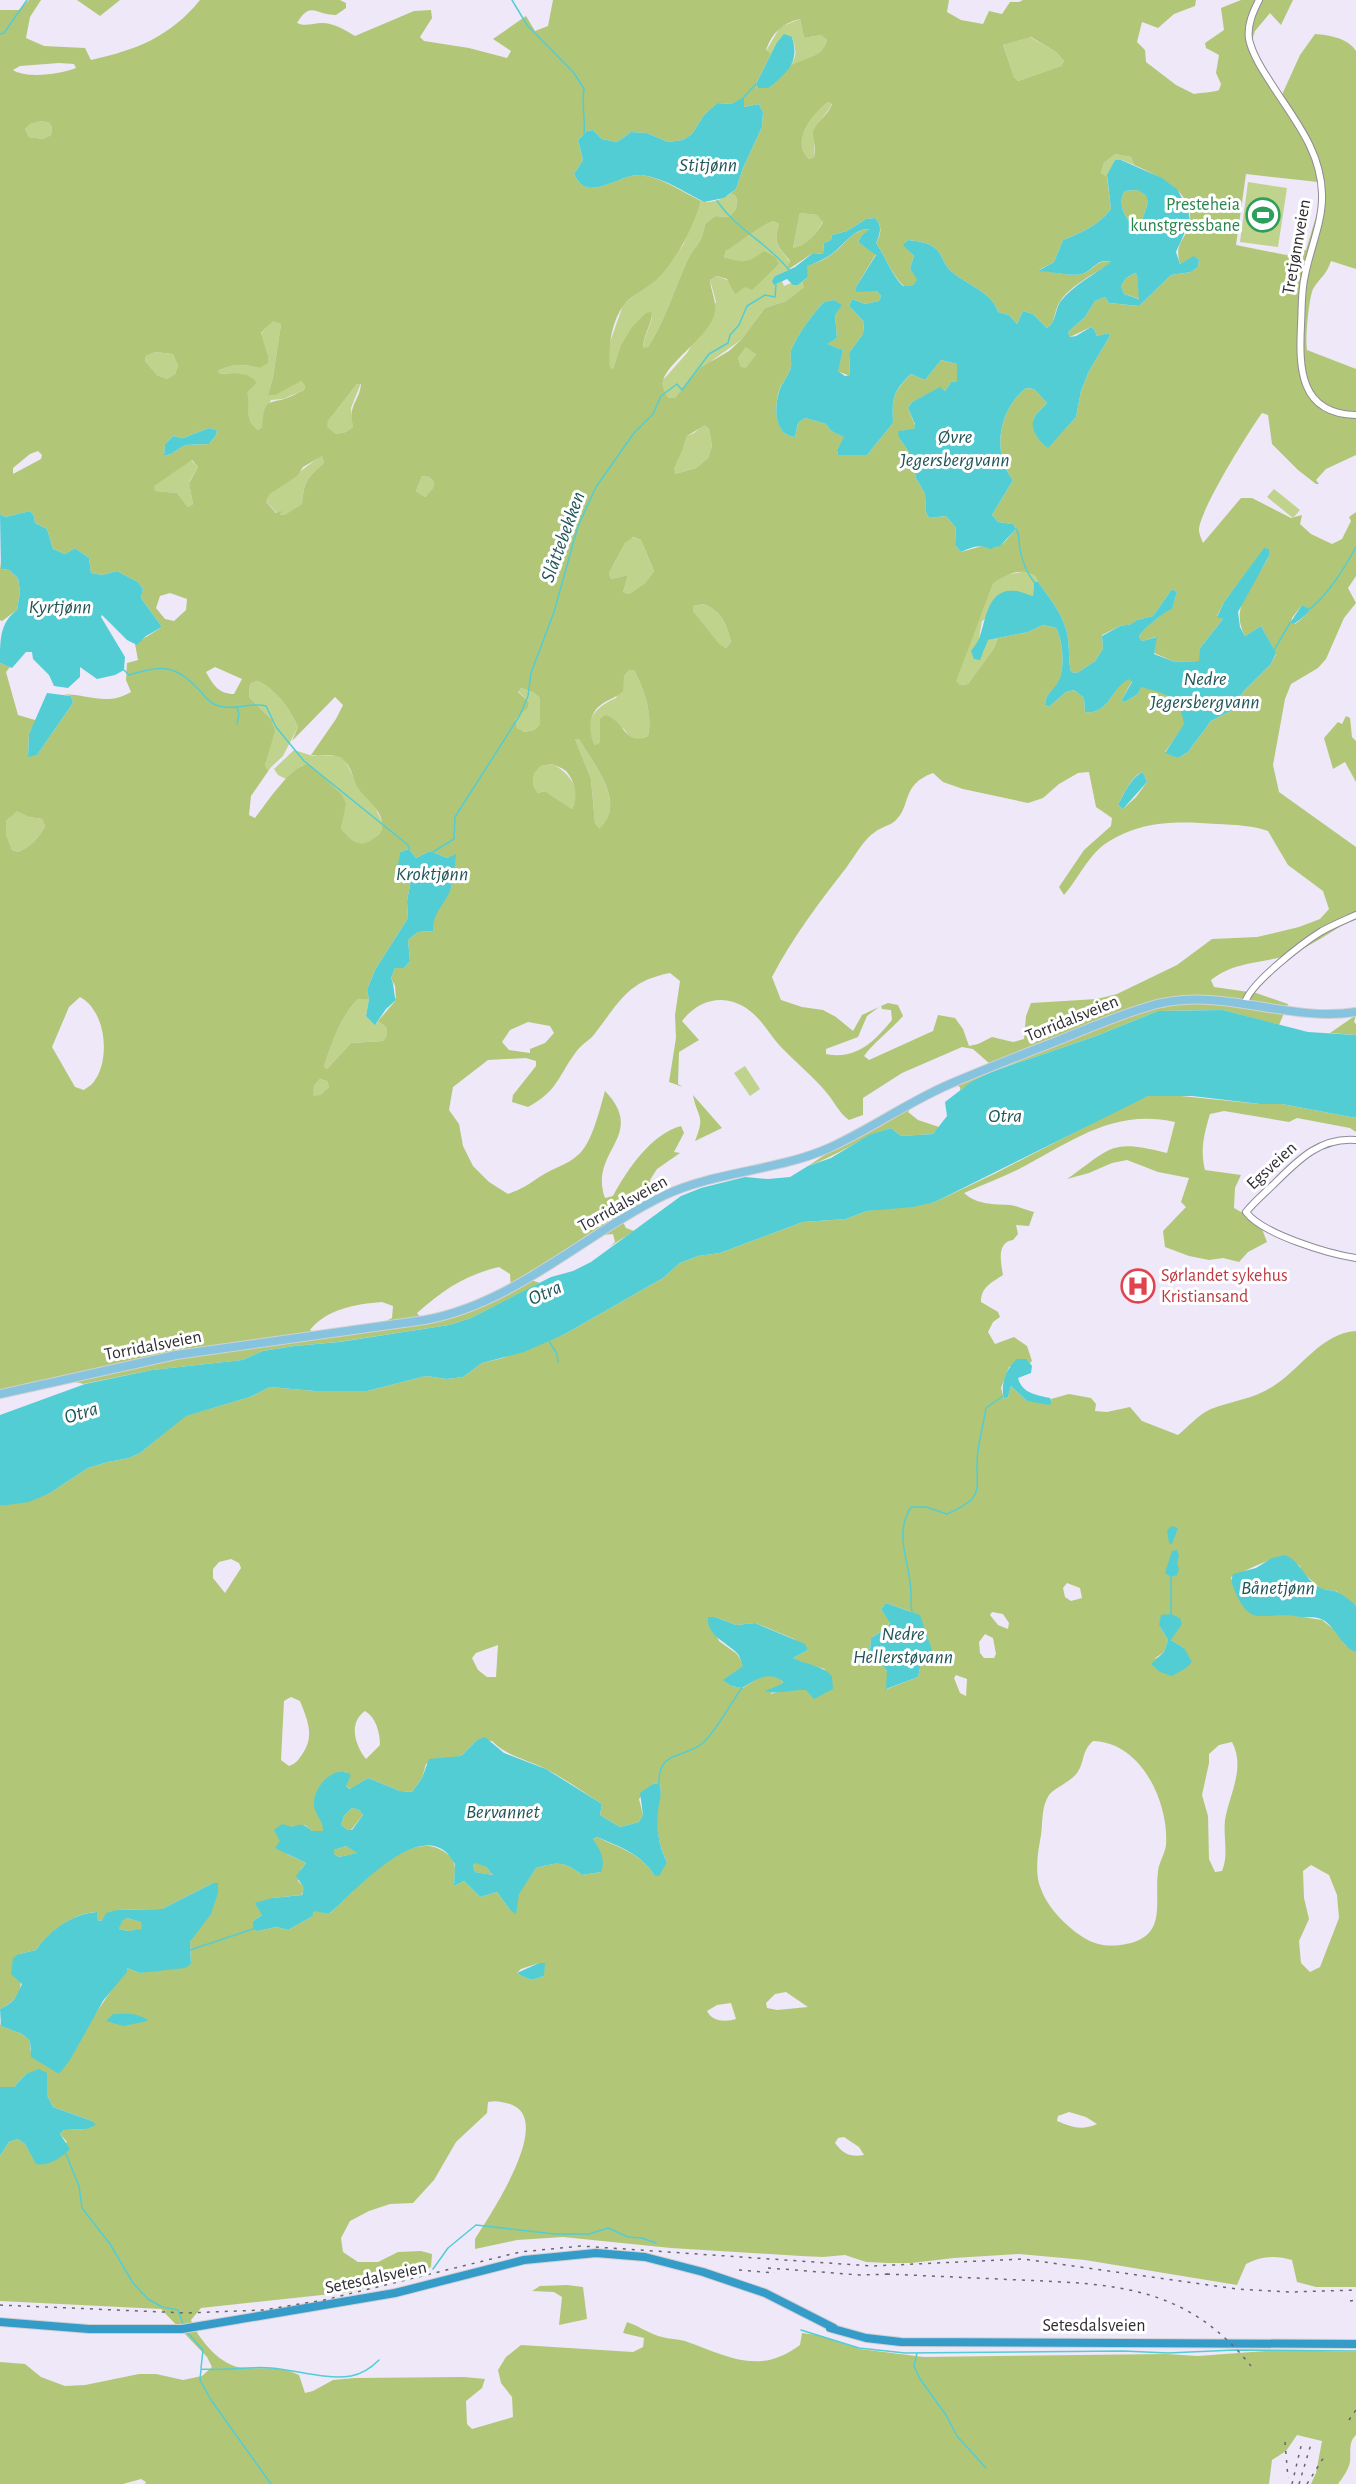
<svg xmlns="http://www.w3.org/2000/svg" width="1356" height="2484" font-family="'Alegreya Sans',sans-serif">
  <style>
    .green { fill: #bfd38c }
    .forest { fill: #b1c777; fill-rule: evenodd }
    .water { fill: #53cdd4; fill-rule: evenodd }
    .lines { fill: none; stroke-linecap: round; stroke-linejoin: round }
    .stream { stroke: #53cdd4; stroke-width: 1.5 }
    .minor-casing { stroke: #908a99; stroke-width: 8 }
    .major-casing { stroke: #d1d1d2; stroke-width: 10 }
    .highway-casing { stroke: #d1d1d2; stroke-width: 10 }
    .minor { stroke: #fff; stroke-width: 6 }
    .major { stroke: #86c3df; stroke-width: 8 }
    .highway { stroke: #359bc9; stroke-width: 8 }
    .rail { stroke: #68656e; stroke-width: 1.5; stroke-dasharray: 3 6; stroke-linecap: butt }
    .labels { text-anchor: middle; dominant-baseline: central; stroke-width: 6; stroke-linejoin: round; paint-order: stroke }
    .leisure-label { font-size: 18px; fill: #27864d; stroke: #fff; text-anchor: end }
    .street-label { font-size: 18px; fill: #302e34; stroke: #fff }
    .health-label { font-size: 18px; fill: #be3a42; stroke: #fff; text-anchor: start }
    .water-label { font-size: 20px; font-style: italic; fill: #215558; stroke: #fff }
  </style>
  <rect width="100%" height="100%" fill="#eee8f9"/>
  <path class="green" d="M800 19 804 38 821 35 827 40C822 57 804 61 789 67 798 56 796 50 792 37L776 44 771 54 766 51 780 27Z
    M1030 37 1056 52 1064 61 1061 66 1018 81 1014 77 1003 45Z
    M828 102 832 103C828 115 816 121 814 132 812 140 816 148 814 157L809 159C790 141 813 114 828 102Z
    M42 121H49L52 127 51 135 43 139 29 137 25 129 30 124Z
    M1115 154 1131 157 1134 165 1122 160H1115L1107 177H1104L1101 173 1104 163Z
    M1248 182 1287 188 1278 247 1240 242Z
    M730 194H734L737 199 736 209 729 217 715 216 705 224C701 247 695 244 687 261 674 290 665 321 648 347L643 349C643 335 653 325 652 312L620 347 613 369 610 368 608 348 623 305 670 264 683 245 701 201C709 204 723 199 730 194Z
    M800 213 817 215 823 221C817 233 807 247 793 248Z
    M773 221 779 224C773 244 778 246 790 262L786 271 775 276 776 284 782 281 784 286 791 283 798 285 802 282 804 287 786 301 765 308 741 340 714 359 675 398H669L663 391V380L687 353 716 302 710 280 717 276 745 287 760 280 779 264 752 260 743 263 724 257 726 251C742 241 755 227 773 221Z
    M273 320 281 324 273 377 268 395 301 381 305 386 304 390 283 399 271 400 262 427 258 430C243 419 251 406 246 392L256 384 234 373 219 374 218 371C233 363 243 364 259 368L268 355 261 334Z
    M746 347 759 349 746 369 741 367 738 358Z
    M155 352 173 354 178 366 175 374 167 379 157 375 145 361 146 356Z
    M361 383 351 408 353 427 346 432 336 434 326 427 328 421 357 384Z
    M705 424 709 429 712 446 708 458 696 468 675 474 673 469 682 452 687 436 694 433Z
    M322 455 324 463C307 478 304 481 302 504L285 516 280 515 281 512 277 513 266 502 270 494Z
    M191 460 198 467 189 482 193 504 188 507 177 493 155 491 153 486Z
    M422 476 429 477 434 482 433 488 425 497 416 491Z
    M1274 489 1300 510 1293 518 1267 497Z
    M632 537 641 540 654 571 645 583 629 594 623 592 628 575 611 579 609 573 625 543Z
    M1027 571 1037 576 1038 582H1034L1033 596 1029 595 982 621 979 638 983 653 987 640 998 638 994 648 968 684 960 685 955 681 993 584 1005 575Z
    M703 604C722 611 726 623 731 642L726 648 720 646 693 611V606Z
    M629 670H634C644 689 653 714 648 736L638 740 631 739 624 729 600 719V742L595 745C582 721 595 707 616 698L624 676Z
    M257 681C274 687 291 710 298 727L283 756 268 770 265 765 271 719 249 697 250 684Z
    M521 688 533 692 540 698V724L534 730 523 732 517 728 514 719 528 708 529 702 518 691Z
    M575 739H579C593 764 628 803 599 830L595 823 591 779Z
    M294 750 313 756H337L345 760 359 789 374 805 383 824 381 832 369 843 358 844 347 837 341 828 342 816 303 765 286 779 278 775 274 769Z
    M552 764C569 772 584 791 572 809L545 791 538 793 533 785 534 774 541 766Z
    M17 810 29 817 42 819 45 826C39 838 30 847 18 852L12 850 6 834V821Z
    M358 999H369L366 1016 376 1024 378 1021 387 1028V1035L383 1041 351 1043 327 1069 324 1066C332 1043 340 1017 358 999Z
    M745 1066 760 1089 750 1096 734 1073Z
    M320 1079 327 1081 329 1087 321 1096H312L314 1086Z"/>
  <path class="forest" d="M29 0H41L30 17 26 38 44 46 85 48 91 60C136 50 170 37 200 0H340L346 3V8L336 15C315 15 311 0 297 23 305 27 313 23 322 23 334 23 345 30 355 36L414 11 431 10 432 18 420 37 424 41 469 48 507 58 511 51 493 39 526 16 535 31 548 26 553 0H949L947 12 961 20 983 24 989 11 1002 14 1010 2H1019L1023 0H1196L1195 6 1174 14 1158 28 1142 22 1137 42 1145 50 1146 62 1176 85 1194 94C1202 92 1212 93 1219 90L1221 84 1216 73 1219 55 1206 48 1205 43 1224 30 1221 8 1241 0H1293L1281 25 1270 13 1255 31 1250 46 1268 82 1280 99 1300 55 1315 34C1329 35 1348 38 1356 51V269L1331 261C1326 276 1320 277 1313 289 1309 297 1305 340 1307 350L1356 369V455L1326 469 1316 480 1319 484H1316L1298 470 1272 444 1268 415 1262 413C1249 431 1199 511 1199 530 1199 534 1202 540 1203 543L1241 498H1252L1291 518 1302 515 1300 524 1311 534 1332 544 1342 539 1351 521 1349 517 1356 512V576L1348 588 1356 603 1344 618 1326 659 1318 668 1291 684 1285 699 1273 765 1279 792 1356 847V917C1338 927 1304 951 1286 956 1260 963 1233 962 1211 980L1214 987 1256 993 1288 1004 1279 1025 1223 1010 1158 1011 1096 1036 991 1072 960 1090V1087L953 1084C936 1091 918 1097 908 1112L918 1120 939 1127 933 1134 901 1136 891 1128C860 1137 838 1156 808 1166 864 1128 923 1095 986 1068L990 1064 973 1049 962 1047 902 1073 863 1098V1115L849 1120C838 1112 835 1102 826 1092 812 1075 795 1062 780 1046 770 1035 762 1020 750 1011 727 993 700 998 682 1021L699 1040 679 1052 678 1084 683 1087 669 1082 676 1038 675 1015 680 981 670 973C628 981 620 1001 596 1032 591 1040 581 1044 576 1052 558 1076 558 1091 528 1107L512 1102 513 1095 536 1066V1061L526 1058 488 1060 453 1087 449 1110 459 1124 463 1146 473 1166 489 1182 508 1194C522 1189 529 1184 541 1176 553 1168 567 1165 578 1155 592 1144 600 1108 605 1091 648 1136 588 1151 605 1198L613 1196C627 1170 651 1134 681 1126L684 1133 674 1152 680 1153 657 1169 650 1180 653 1189 622 1220 626 1228 634 1231 609 1247 615 1242 613 1234 594 1236 575 1245 539 1269 531 1280 540 1283 471 1318 449 1325 338 1342 294 1346 263 1351 242 1360 152 1370 83 1384C74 1378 12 1389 0 1394V663L10 667 6 672 18 715 35 720 37 718 29 734 28 756 37 755 73 703 71 696 64 694C89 695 108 706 131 692L126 680 127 663 138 660 135 644 162 627 141 598 143 589 138 582 117 571 102 575 91 573 89 558 75 548 65 554 53 549 47 529 35 523 34 516 30 511 5 517 0 514V10H19ZM800 19 804 38 821 35 827 40C821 60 803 57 789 67 782 72 776 82 769 88H758L756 84 771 54 766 50C772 33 782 23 800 19ZM1031 37 1056 52 1064 61 1061 66 1018 81 1014 77 1003 45ZM59 63 74 64 76 68C62 74 26 79 13 70L20 66ZM743 98 744 107 759 104 763 112 762 127 743 168 736 189 730 194H734L737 199 736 209 729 217 715 216 705 224C701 247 695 244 687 261 674 290 665 321 648 347L643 348C643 335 652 325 652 312L646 313 632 327 620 347 613 369 610 367C608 348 611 323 623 306 631 295 646 289 656 280 678 259 692 229 701 201 681 191 663 178 641 175 619 173 587 205 574 174L583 160 578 140 587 131 593 130 602 139 617 142 631 132 647 133 668 142 683 140 692 134 704 115 717 103 731 104ZM828 102 832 104C828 116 816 121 813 132 812 140 817 148 814 157L809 159C790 141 813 114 828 102ZM42 121 49 122 52 127 51 135 43 139 29 137 25 129 30 124ZM1115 154 1131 157 1134 165C1156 175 1193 190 1190 221 1188 239 1173 241 1180 264L1194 257 1199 260 1198 267 1191 272 1171 275 1139 306 1109 303 1105 297 1095 301 1085 317 1068 332 1070 337 1091 327 1094 329 1097 336 1109 333 1110 336 1089 371 1081 391 1076 417 1048 447C1039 442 1030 429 1034 418 1036 413 1043 408 1047 403L1034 389 1026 388C999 409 991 453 1013 480L992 515 998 522 1013 524 1016 529C1004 542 1000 552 982 546L961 552 955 545 956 528 946 516 929 518 926 512 925 494 916 478 914 468 909 461V452L899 438V431L914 430 915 425 908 408 912 402 940 388 945 391 951 382 957 381V364L941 360 925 380 911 374C893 392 892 398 893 423L867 455H838L837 450 845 437 831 431 826 424 805 418 798 423 795 437C774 435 774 407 779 391 781 383 790 375 791 366 792 360 789 354 792 348 800 331 811 316 824 302L834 300 841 305 835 315 837 338 826 344 843 350 837 371 850 376 849 353 863 334 864 322 849 306 852 299 865 304 879 301 881 296 877 291H856V287L876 254 858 242 862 235 871 229C853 228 845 245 832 254 824 260 816 263 806 266L808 277 802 282 804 287 786 301 765 308 741 340 729 351 700 368 675 398H669C664 393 662 388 663 381 667 363 705 339 713 318 719 305 711 293 710 280L717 276 727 279 735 294 745 287 752 290 779 264 775 257 764 251C747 264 744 263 724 257L726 251C742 241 755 228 773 221L779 224C773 244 778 246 790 261L786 271 813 253 823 254 824 243 831 240 832 235 847 231 866 219 875 218C883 226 881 234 876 243 885 256 893 277 904 286L913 285 918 280 910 268 914 256 904 245 908 240C917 241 927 242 935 248 941 252 943 262 948 268 962 284 992 290 998 312L1009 315 1017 324 1023 311 1033 314 1047 328C1056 322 1054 311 1059 303 1070 285 1095 274 1112 262 1096 258 1094 271 1082 274 1070 277 1051 271 1039 270L1054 262 1063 240C1081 233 1099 225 1111 209L1107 177 1101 173 1104 163ZM1246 174 1318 182 1319 207 1306 250 1286 255 1236 245ZM800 213 817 215 823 222C817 233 807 246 793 248ZM273 321 281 324 273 377 268 395H275L301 381 305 386 304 390C297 393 289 398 281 400 261 403 265 409 262 427L258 430C243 419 251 406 247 392L256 384 255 380 247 375 234 373 220 374 218 371C233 363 243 364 259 368L268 363V355L261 333ZM746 347 756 354 746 368 741 367 738 358ZM155 352 173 354 178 366 175 374 167 379 157 375 145 361 146 356ZM357 384H361C359 403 348 403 353 427L346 432 336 434 327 427 328 421ZM705 425 709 429 712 446 708 458 696 468 675 474 674 468 682 452 687 436ZM209 428 217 430 216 435 209 444 185 445 171 454 164 456 165 444 173 436 183 438ZM38 451 42 455 41 459 13 474V468L30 454ZM322 456 324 463C307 478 304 481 302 504L285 515H280L282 511 276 513 266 502 270 494 297 476 303 467ZM192 460 198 467 189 483 193 504 188 507 177 493 155 491 154 486ZM422 476 429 477 434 482 433 488 425 497 416 491ZM633 537 641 540 654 571 645 583 629 594 623 592 628 575 611 579 609 573 625 543ZM1264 549H1269V556C1256 583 1228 606 1245 636L1261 626 1276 654 1271 664 1243 692 1231 711 1211 721 1188 752 1178 758 1165 752 1185 724C1180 694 1165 694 1141 686L1138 694 1125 702 1121 701 1132 681 1129 678C1111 688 1109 715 1085 712L1084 698 1074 690 1066 692 1049 707 1045 705C1047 690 1053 692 1059 681 1065 667 1063 641 1056 628L1043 625 1028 632 998 638 994 648 968 684 960 685 956 681 993 584C1006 574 1021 567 1036 576L1038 582C1049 597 1063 614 1067 633 1070 646 1068 659 1071 672L1077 673 1095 661 1103 649 1102 635 1120 626 1133 624 1137 620 1153 616 1172 589 1177 592 1172 608C1166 610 1141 631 1139 637L1142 641 1156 637 1154 653 1175 662 1200 661V648L1223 619 1217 616 1224 602ZM170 593 187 599 186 610 174 621 165 619 156 608 160 596ZM703 604C722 611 726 623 731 642L726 648 720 645 693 611V606ZM1302 605 1309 609 1307 614 1295 624 1291 623 1292 618ZM215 667 242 679 234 694C219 694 213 685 206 672ZM629 670H634C644 689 653 714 648 736 624 747 626 721 605 715L600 719V742L595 745C588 732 588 713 602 704 609 699 616 698 623 691L624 676ZM257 681C274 687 291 710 298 727L292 741 335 697 343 705 336 719 311 755C320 757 331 754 339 757 351 762 352 778 358 788 366 800 384 811 382 827 382 833 378 835 374 838 361 850 349 840 341 828L346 804 342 795 309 764C291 765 266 804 255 818L249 815 251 796 271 767 268 770 265 765 275 731 271 719 249 697 250 684ZM521 688 533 692 540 698V724L534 730 524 732 517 728 515 719 528 708 529 702 518 692ZM575 739H579C593 764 628 803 599 829L595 823 591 779ZM552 764C556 766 563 768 566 771 575 781 579 798 572 809L545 791 538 793 533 785 534 774 541 766ZM1089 772 1096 807 1112 818 1111 826 1084 850 1059 887 1064 895C1078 879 1088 856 1105 844 1140 820 1177 821 1217 824 1235 825 1251 825 1268 831L1288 865 1323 891 1329 909 1320 919 1299 927 1257 937 1212 939 1177 965 1117 994 1097 999 1031 1003 1026 1016 1024 1039 1013 1042 992 1037 978 1044 969 1046 963 1029 955 1018 938 1015 933 1031 869 1060 864 1056C875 1041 891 1030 903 1016L898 1005 888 1003 881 1006 882 1009 891 1010 892 1020C874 1042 856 1060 826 1054V1049L858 1037 867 1016 879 1007 862 1015 853 1031 836 1017 823 1010 802 1007 781 1000 772 977C791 940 820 901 846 868 855 856 863 840 875 832 881 827 889 826 895 821 912 806 900 785 933 773L943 782 963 789 1028 803 1043 798 1059 784 1078 773ZM1143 772 1147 782 1136 797 1123 809 1118 805C1124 794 1131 776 1143 772ZM17 811 29 817 42 819 45 826C39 838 30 847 18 852L12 850 6 834V821ZM409 849 416 858 430 851 447 858 455 855 451 888 433 917V931L418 932 408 940 410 961 404 968H395L391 978 395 986 396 1000 378 1021 387 1028V1035L383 1041 351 1043 327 1069 324 1066C332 1043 340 1017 358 999H369L367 990 375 970 408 918 407 901 411 880 399 865 400 852ZM80 997C105 1010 111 1057 95 1080 93 1084 88 1087 84 1090L75 1087 52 1047 69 1007ZM528 1022 550 1026 554 1033 545 1043 530 1049V1053L509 1050 502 1042 510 1030ZM320 1079 327 1081 329 1087 321 1095 313 1096 314 1086ZM499 1267 510 1274 511 1289 494 1301 439 1321 432 1317H420L417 1313C443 1290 465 1275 499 1267ZM382 1302 393 1306 392 1318C370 1329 332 1345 310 1330 327 1309 355 1304 382 1302Z
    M77 0H120L100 16Z
    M1137 190 1147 195 1148 202 1141 224 1136 226C1124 220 1117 202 1125 191Z
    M1135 273 1137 275 1140 299 1124 294 1121 286 1126 278Z
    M0 562 1 569 9 570 18 578 20 592 17 610 2 621 0 620Z
    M1346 716 1350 718 1352 737 1356 741V782L1345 762 1333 769 1324 738 1338 722 1342 724Z
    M1356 1015 1354 1022 1356 1024V1035L1330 1033Z
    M693 1095 722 1128 695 1141C706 1114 697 1118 693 1095Z
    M1171 1095 1260 1104H1282L1356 1118V1132L1350 1128 1297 1118 1289 1122 1224 1111 1210 1114C1204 1134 1200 1150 1205 1170L1241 1175 1235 1188 1234 1208 1241 1212 1250 1207 1248 1212 1262 1229 1267 1242 1248 1252 1239 1262 1223 1258 1209 1260 1189 1256 1165 1247 1163 1231 1186 1207 1181 1202 1189 1178 1158 1172 1127 1160 1112 1163 1089 1173 1067 1179C1111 1148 1110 1138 1167 1153L1175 1122C1113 1108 1071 1142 1019 1169 1001 1178 982 1185 964 1193 977 1205 994 1204 1010 1205 1018 1206 1026 1210 1034 1212L1029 1226 1016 1225 1018 1234 1013 1240C996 1242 1001 1263 1003 1275 991 1283 981 1287 981 1302L998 1312 1000 1317 993 1322 988 1332 995 1344 1014 1337 1027 1346 1032 1361 1030 1363 1027 1359 1009 1367 1001 1388 1004 1399 1008 1397 1011 1386 1027 1401 1052 1402 1051 1399 1069 1394 1091 1398 1096 1404 1095 1411 1107 1412 1130 1407 1142 1421 1178 1435C1188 1427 1199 1414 1211 1409 1231 1401 1253 1399 1272 1387 1300 1370 1321 1333 1356 1331V1606L1336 1591 1321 1589 1301 1571 1300 1566 1285 1556C1266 1559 1249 1570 1231 1577V1581L1245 1608 1322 1620 1336 1631 1345 1645 1356 1652V2287H1316L1297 2282 1292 2260C1275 2255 1261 2256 1246 2264L1237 2285 1085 2260 1019 2254 954 2258 911 2263H889L866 2262 845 2255 823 2257 801 2256 671 2248 563 2237 517 2240 475 2249V2239C489 2216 556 2119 510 2104 502 2102 497 2100 488 2102L487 2113 456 2142 434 2180 413 2203 390 2204 369 2211 350 2221 341 2238 343 2252 358 2262H378L398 2252 421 2251 432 2254 431 2267 416 2276 393 2280 350 2292 201 2308 191 2320C198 2339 221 2367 244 2368 264 2369 280 2366 299 2375L305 2393 313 2391 333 2380 355 2378 464 2377 485 2379 482 2388 466 2401 467 2424 472 2429 513 2417 512 2397 501 2383 498 2370 506 2357 521 2345 633 2352 643 2347 644 2338 623 2333 627 2322C639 2326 650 2334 662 2337 669 2339 677 2339 685 2341 727 2356 759 2376 800 2345L802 2333 818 2335 860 2349 924 2357 1166 2354 1198 2356 1277 2350 1356 2352V2435C1348 2442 1351 2452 1350 2462 1348 2471 1343 2477 1338 2484H1311L1316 2473 1322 2441 1297 2435 1286 2451 1272 2460 1269 2484H145L146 2482 141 2479 123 2484H0V2362L25 2364 41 2377 65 2386 85 2385 139 2374H156L183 2380 202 2376 212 2367 207 2357 161 2309 0 2301V2156L9 2142 18 2139 25 2144 36 2163 67 2142 60 2134 64 2130 86 2129 92 2121 53 2107 47 2095 26 2074 14 2087H0V2022L1 2026 22 2034 30 2041V2050L59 2074 91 2020 127 1968 140 1973 191 1964 190 1942 198 1930 218 1883H213L162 1909 117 1910 102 1921 97 1920 96 1912C73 1913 49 1932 36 1950L19 1954C21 1980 27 1996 0 2009V1506L50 1493 88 1468 108 1462 129 1458 140 1453 185 1416 250 1397 270 1387 315 1391H367L426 1376 447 1379 463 1377 482 1363 503 1358 565 1334 663 1278 680 1263 698 1256 720 1253 803 1222 846 1219 867 1211 935 1202 996 1173 1133 1102 1148 1096ZM231 1559 239 1563 241 1568 225 1593 213 1578V1569L219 1562ZM1067 1583 1080 1588 1082 1598 1071 1601 1065 1597 1063 1588ZM886 1603 912 1612 922 1659 918 1677 887 1689V1671L870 1650 871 1638 887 1628 890 1622 881 1609ZM992 1612 1003 1614 1009 1623 1008 1629 998 1625 990 1615ZM708 1617H715L736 1625 755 1623 763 1626 794 1639 808 1650 793 1658 803 1663 825 1669 807 1690 791 1689 770 1694 782 1684 783 1680C766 1671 758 1678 743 1688L731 1686 724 1680 744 1666 737 1654 719 1641ZM1159 1625 1171 1640 1184 1648 1154 1659 1164 1652 1168 1640ZM985 1634 993 1638 996 1654 994 1658H984L980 1653 979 1642ZM498 1645 496 1677H487L478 1670 472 1658 476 1653ZM956 1675 967 1679 966 1696 960 1693 954 1678ZM291 1697 300 1701C307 1719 315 1735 303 1753 299 1759 296 1764 289 1766L281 1760 284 1701ZM365 1711C376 1717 380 1733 380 1745L366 1759C355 1745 348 1723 365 1711ZM477 1740 492 1741C508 1757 526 1759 546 1769 565 1779 583 1792 602 1804L600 1815 620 1827 639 1822 643 1815 639 1799 653 1784 659 1783C663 1793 658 1801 657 1811 656 1829 659 1846 667 1862L654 1875C641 1853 619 1848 597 1837L593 1839 601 1872 582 1875C563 1861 559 1862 536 1868L518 1894 517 1903 510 1910 497 1892 480 1897 464 1881 454 1886C454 1879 456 1868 454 1863 451 1855 444 1851 437 1848 400 1835 354 1893 329 1914L314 1910 313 1916 288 1930 276 1927 258 1931 253 1921 262 1915 272 1898 301 1895 305 1888 298 1881 301 1869 306 1863 287 1854 292 1827 305 1825 312 1831H323L324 1827 320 1818 346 1771V1786L351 1789 368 1778 400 1791 412 1792 422 1778 426 1764 461 1756ZM1093 1741C1141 1742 1169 1802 1166 1845 1165 1854 1159 1862 1158 1871 1154 1903 1168 1936 1126 1944 1112 1947 1098 1946 1086 1939 1069 1929 1048 1909 1041 1889 1034 1873 1038 1852 1041 1835 1043 1822 1041 1807 1049 1795 1054 1788 1069 1783 1077 1773 1085 1762 1081 1752 1093 1741ZM1232 1742C1246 1768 1229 1795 1225 1820 1223 1838 1229 1854 1222 1871L1215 1872 1209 1859 1208 1816 1202 1795 1209 1763V1754L1219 1745ZM1311 1865 1329 1875 1337 1895 1339 1918 1320 1967 1310 1972 1301 1963 1299 1941 1309 1919 1304 1898 1303 1871ZM539 1963 544 1976C533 1981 527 1980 517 1973L521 1969ZM786 1992 808 2007 777 2010 767 2008 766 2003 775 1994ZM731 2003 736 2019C726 2022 712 2022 707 2011L717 2005ZM1069 2112 1086 2117 1097 2124C1081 2131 1072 2127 1057 2121L1058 2116ZM844 2137 859 2147 864 2155C851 2157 844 2155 835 2143L838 2138Z
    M352 1808 359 1810 363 1815 351 1830H348L341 1825 344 1816Z
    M346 1846 358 1853 339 1857 334 1854V1850Z
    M476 1862 486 1867 493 1875 475 1872 473 1865Z
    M127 1918 142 1922 143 1930 128 1931 119 1929 121 1921Z
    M567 2285 583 2287 587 2319 559 2325 562 2297 554 2292 532 2291 540 2286Z"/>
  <path class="water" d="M784 34 792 37C800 63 787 72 769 88H758L756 84 776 44Z
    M744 97V107L759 104 763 112 762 127 743 168 736 189 724 198 704 202C684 192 663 177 640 175 618 174 587 205 574 174L583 160 578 140 587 131 593 130 602 139 617 142 631 132 647 133 668 142 683 140 692 134 704 115 717 103 731 104Z
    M1115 160H1121L1162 178 1177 189 1188 209 1190 221 1176 252 1180 264 1194 256 1199 260 1198 267 1191 272 1171 275 1139 306 1109 303 1105 297 1095 301 1085 317 1068 332 1070 337 1076 336 1091 327 1094 329 1097 336 1109 333 1110 336 1089 371 1081 391 1076 417 1048 448C1039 442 1029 429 1034 418 1036 413 1043 408 1047 403L1034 389 1026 388C999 409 991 453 1013 480L992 515 998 522 1013 524 1016 529 1000 546 990 549C980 543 970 548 961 552L955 545 956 528 946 516 929 518 926 512 925 494 916 478 914 468 908 461 909 452 899 438 898 431 914 429 915 424 908 408 912 402 940 387 945 391 951 382 957 381V364L941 360 925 380 911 374C893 391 892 398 893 423L867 455H838L837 450 844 437 831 431 826 424 805 418 798 423 795 437C774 435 774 408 779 392 781 383 790 375 791 366 792 360 789 354 792 348 800 331 811 316 824 302L834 300 842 305 835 315 837 338 827 344 843 350 838 371 845 376 850 375 849 353 863 334 864 322 849 306 852 299 865 304 879 301 881 296 877 291 856 292V287L876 255 858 242 862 235 870 229C854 228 845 244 833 253 825 259 816 263 807 266L808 277 798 285H793L787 279 774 285 772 281 775 276 795 267 813 253 823 254 824 243 831 240 832 235 847 231 866 219 875 218C883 226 880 234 876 243 885 256 893 277 903 286L913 285 917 280 910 268 914 256 903 245 908 240C917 241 927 242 935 248 941 252 943 262 948 268 962 284 992 290 998 312L1009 315 1017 324 1023 311 1033 314 1047 328C1056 322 1055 310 1060 302 1073 285 1094 275 1111 262 1097 257 1093 271 1082 274 1069 277 1051 271 1038 271L1054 262 1063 240C1081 233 1099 225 1111 209L1107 175ZM1137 190 1146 195 1148 202 1141 224 1136 226C1124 220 1117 202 1125 191ZM1135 273 1137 275 1139 299 1124 294 1121 286 1126 278Z
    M209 428 217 430 216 435 209 444 185 445 171 454 164 456 165 444 173 436 183 438Z
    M30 511 34 516 35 523 47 529 53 549 65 554 75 548 89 558 91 573 102 575 117 571 138 582 143 589 141 598 162 627 146 636 137 645 127 640 102 615 101 617 125 657 124 670 115 675 97 679 80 667V677L68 688 54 686 49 675 33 659 32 652H26L12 668 0 663C0 638 0 623 17 610L20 592 18 578 9 570 1 569 0 514 5 517Z
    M1264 548 1269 549V556L1238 612 1240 627 1245 636 1261 626 1276 653 1271 664 1243 692 1231 711 1211 721 1188 752 1178 758 1165 753 1184 724C1180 695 1165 694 1141 687L1138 694 1125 702 1121 701 1132 682 1129 679C1111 688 1109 715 1085 712L1084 698 1074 690 1066 692 1049 707 1045 705C1047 690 1053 692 1059 680 1065 667 1063 641 1056 628L1043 625 1028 632 988 640 980 660 974 659 971 651C974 647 977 643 979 639 986 621 987 588 1015 591 1021 591 1027 595 1033 596L1034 582H1038C1049 597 1063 614 1067 633 1070 646 1068 659 1071 672L1077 673 1095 661 1103 649 1102 636 1120 626 1132 624 1137 620 1153 616 1172 589 1177 592 1172 609C1166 610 1141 631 1139 637L1142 641 1157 637 1154 654 1175 662 1199 661 1200 648 1223 619 1217 617 1224 602Z
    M1302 605 1310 609 1307 614 1294 624 1290 623Z
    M47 693 71 696 73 703 37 755 28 757 29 734Z
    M1143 772 1147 782 1123 809 1118 805C1124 794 1131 777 1143 772Z
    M409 849 416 858 430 851 447 858 456 854C455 865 454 877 451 888 445 906 433 910 433 931L418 932 408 940 410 961 404 968H395L391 978C395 986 393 993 396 1000L386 1009 375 1025 366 1016 369 999 367 990 375 970 408 918 407 901 411 880 398 865 400 852Z
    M1223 1010 1308 1032 1356 1035V1118L1282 1104H1260L1192 1096H1148L935 1202 913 1207 867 1211 846 1219 803 1222 720 1253 698 1256 680 1263 663 1278 565 1334 524 1352 482 1363 463 1377 447 1379 426 1376 367 1391H315L270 1387 250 1397 186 1416 140 1453 129 1458 108 1462 88 1468 50 1493 29 1502 0 1506V1415L85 1384 152 1370 242 1360 263 1351 294 1346 339 1342 449 1325 471 1318 551 1277 573 1271 591 1262 681 1196 701 1188 745 1177 768 1179 790 1177 808 1166 831 1158 869 1135 891 1128 901 1136 933 1134 947 1116 945 1102 971 1082 991 1072 1096 1036 1158 1011Z
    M1017 1359H1027L1032 1366 1031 1373 1018 1378C1022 1393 1036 1395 1050 1398L1052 1402 1049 1405 1027 1401 1011 1386 1008 1397 1004 1399C1000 1384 1006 1369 1017 1359Z
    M1172 1526 1178 1528 1172 1544 1169 1543 1167 1530Z
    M1177 1550 1179 1556 1177 1563 1179 1569 1177 1575 1171 1577 1165 1573 1172 1551Z
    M1285 1555C1301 1561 1304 1579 1319 1587 1324 1591 1332 1589 1337 1592 1343 1595 1352 1601 1356 1606V1652C1341 1647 1337 1628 1323 1620 1316 1616 1308 1618 1300 1617 1261 1609 1250 1634 1231 1581L1233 1574 1256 1568 1272 1558Z
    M886 1603 920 1615 932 1650 922 1659 918 1677 886 1689 887 1671 870 1650 871 1638 887 1628 890 1623 881 1609Z
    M1171 1614 1180 1618 1182 1624 1171 1640 1184 1648 1192 1662 1186 1668 1172 1676 1160 1672 1151 1664 1164 1652 1168 1640 1159 1625 1161 1615Z
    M708 1617H715L736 1625 755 1623 805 1644 808 1650 793 1658C806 1665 822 1665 832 1676L833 1689 814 1699 806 1690C795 1689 773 1695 765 1691L782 1684 783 1681C767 1671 757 1679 742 1688L731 1686 723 1680 743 1666C741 1662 740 1656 737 1653 726 1642 706 1635 708 1617Z
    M485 1737 504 1753 546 1769 602 1804 600 1815 620 1827 639 1822 643 1815 640 1793 653 1784 659 1783C663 1793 659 1801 658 1811 656 1829 659 1846 667 1862L659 1876 654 1875C641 1853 619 1847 597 1837L593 1839C600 1850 606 1859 601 1872L582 1875C563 1861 559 1862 536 1868L519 1894 516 1914 510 1910 497 1892 480 1897 464 1881 454 1886 455 1864C452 1860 449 1855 446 1852 412 1824 352 1895 329 1914L314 1911 313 1916 288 1930 276 1927 258 1931 253 1929V1921L262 1915 255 1903 272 1898 302 1895 304 1888 296 1876 306 1863 275 1848 280 1841 274 1830 282 1824 292 1827C302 1823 304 1824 312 1831H323C324 1821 314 1814 314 1804 313 1787 335 1763 351 1775L346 1786 350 1789 368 1778 400 1791 412 1792 422 1778 429 1759 461 1756 477 1740ZM352 1808 359 1810 363 1815 352 1830H348L341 1825 344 1816ZM346 1846 357 1853 339 1857 334 1854V1850ZM476 1863 486 1867 493 1875 475 1872 473 1865Z
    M213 1883H218V1893L211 1914 190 1942 191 1964 185 1968 140 1973 127 1968V1972L103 2001 70 2060 59 2074 31 2057 30 2041 22 2034 1 2026 0 2009C16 2001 15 1998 22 1984L11 1974 13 1958 19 1954 36 1950C49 1931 73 1913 97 1912V1920L102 1921 106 1913 117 1910 162 1909ZM127 1918 141 1922 142 1929 128 1931 119 1929 122 1921Z
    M539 1963H545L544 1976C533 1981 527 1980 517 1973Z
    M113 2014C125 2014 139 2012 148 2021L123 2026 106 2021Z
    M39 2069 47 2073V2095L53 2107 92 2121 96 2125 86 2129 64 2130 60 2134 70 2149C62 2157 48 2167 36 2164L25 2144 18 2139 9 2142 0 2156V2087H14L26 2074Z"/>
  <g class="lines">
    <path class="stream" d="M512 0 527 25 574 73 584 89C581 105 586 119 584 134
      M0 34 4 33 27 0
      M744 97 756 84
      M717 201C738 231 768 243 789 270
      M1016 529C1021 537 1018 541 1020 549 1022 561 1027 573 1034 582
      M1310 609C1330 592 1343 570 1356 547
      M1274 650 1290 623
      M124 670 129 675C163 665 176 664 201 692 205 697 212 705 219 706 235 711 251 702 266 706L276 727 304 761 408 845 409 849
      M237 724 239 714 237 708
      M433 852 454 839 455 817 520 715 528 696 531 673 554 612 578 526 596 487 634 433 653 414 661 396 677 384 682 390 709 354 728 343 730 335 739 325 747 306 765 295 775 297 776 285
      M549 1341 557 1354 558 1362
      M912 1612C910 1602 912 1592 910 1582 907 1556 895 1533 911 1507H926L947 1514C990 1495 973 1488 978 1450 980 1436 984 1422 986 1408L1003 1396
      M1171 1614V1577
      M659 1783C658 1749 686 1759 704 1742 720 1726 729 1705 742 1688
      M190 1950 253 1929
      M66 2154 79 2186 82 2208 110 2244 133 2283 148 2299 162 2307 178 2310 183 2324
      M433 2269 448 2248 476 2225 555 2234H589L608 2228 628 2237 642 2238 656 2243
      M801 2330 859 2348 905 2353 1123 2351 1168 2353 1235 2350 1356 2351
      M186 2331 203 2350 201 2368
      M917 2353 914 2366 920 2379 946 2415 957 2436 986 2468
      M271 2484 211 2400 200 2380 201 2369C225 2371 248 2366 271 2368 297 2370 326 2380 351 2376 362 2374 371 2368 379 2360"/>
    <g class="minor-casing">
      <path id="minor" d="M1259 0C1253 12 1247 25 1249 39 1252 54 1261 68 1269 80 1292 117 1321 149 1322 194 1323 221 1310 249 1305 275 1301 291 1302 308 1301 325 1299 367 1299 414 1356 415
        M1245 1003C1249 984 1304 942 1322 931 1333 925 1345 920 1356 915
        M1356 1140C1321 1137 1299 1159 1276 1182 1266 1192 1255 1201 1246 1212 1262 1234 1329 1254 1356 1258"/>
    </g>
    <g class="major-casing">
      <path id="major" d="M0 1394 176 1355 425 1320C516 1303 584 1234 665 1195 717 1171 777 1171 829 1148 871 1129 908 1102 950 1084 985 1069 1021 1055 1057 1041 1087 1029 1116 1016 1147 1007 1217 984 1285 1023 1356 1012"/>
    </g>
    <g class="highway-casing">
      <path id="highway" d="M0 2322 89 2329H182L395 2293 524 2260 596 2253 645 2257 703 2272 765 2293 834 2328
        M830 2328 866 2338 901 2342 1356 2344"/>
    </g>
    <use href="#minor" class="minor"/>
    <use href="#major" class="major"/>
    <use href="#highway" class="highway"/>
    <path class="rail" d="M768 2268 860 2275 891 2274
      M739 2270 775 2273
      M887 2274C931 2276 975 2278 1020 2280 1114 2284 1186 2285 1251 2366
      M1350 2301 1356 2300
      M0 2305 186 2313 263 2310 324 2300 520 2252 581 2246 872 2266 1023 2259 1237 2289 1291 2292 1356 2290
      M1349 2420 1356 2410
      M1285 2442 1288 2478
      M1292 2484 1302 2442
      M1299 2484 1311 2444
      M1307 2484 1324 2457"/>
  </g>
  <defs>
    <g id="stadium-ring" transform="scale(1.725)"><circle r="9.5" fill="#fff" stroke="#2e9e5b" stroke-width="1.5"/><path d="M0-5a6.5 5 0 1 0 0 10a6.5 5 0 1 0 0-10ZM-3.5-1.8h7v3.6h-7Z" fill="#2e9e5b"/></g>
    <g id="hospital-ring" transform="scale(1.725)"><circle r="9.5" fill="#fff" stroke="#e0444e" stroke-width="1.5"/><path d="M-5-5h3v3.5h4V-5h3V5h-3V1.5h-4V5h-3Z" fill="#e0444e"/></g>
  </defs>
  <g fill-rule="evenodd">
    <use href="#stadium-ring" x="1263" y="215"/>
    <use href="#hospital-ring" x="1138" y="1286"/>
  </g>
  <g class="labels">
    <g class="leisure-label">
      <text x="1240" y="205">Presteheia<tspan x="1240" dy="21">kunstgressbane</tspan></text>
    </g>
    <g class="street-label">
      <text transform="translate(1297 247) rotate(-80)">Tretjønnveien</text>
      <text transform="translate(1072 1019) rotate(-22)">Torridalsveien</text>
      <text transform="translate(1272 1166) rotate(-43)">Egsveien</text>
      <text transform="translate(623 1204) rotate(-29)">Torridalsveien</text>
      <text transform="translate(153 1346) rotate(-11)">Torridalsveien</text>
      <text transform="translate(376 2278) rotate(-12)">Setesdalsveien</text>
      <text x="1094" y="2326">Setesdalsveien</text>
    </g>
    <g class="health-label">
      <text x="1161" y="1276">Sørlandet sykehus<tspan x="1161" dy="21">Kristiansand</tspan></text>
    </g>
    <g class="water-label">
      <text x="708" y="165">Stitjønn</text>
      <text x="955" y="437">Øvre<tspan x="955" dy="23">Jegersbergvann</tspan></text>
      <text transform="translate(563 537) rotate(-70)">Slåttebekken</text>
      <text x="60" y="607">Kyrtjønn</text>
      <text x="1205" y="679">Nedre<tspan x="1205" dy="23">Jegersbergvann</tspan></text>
      <text x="432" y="874">Kroktjønn</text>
      <text x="1005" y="1116">Otra</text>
      <text transform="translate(545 1293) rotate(-24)">Otra</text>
      <text transform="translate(81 1413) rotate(-17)">Otra</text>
      <text x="1278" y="1588">Bånetjønn</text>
      <text x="903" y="1634">Nedre<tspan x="903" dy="23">Hellerstøvann</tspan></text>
      <text x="503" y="1812">Bervannet</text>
    </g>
  </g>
</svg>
